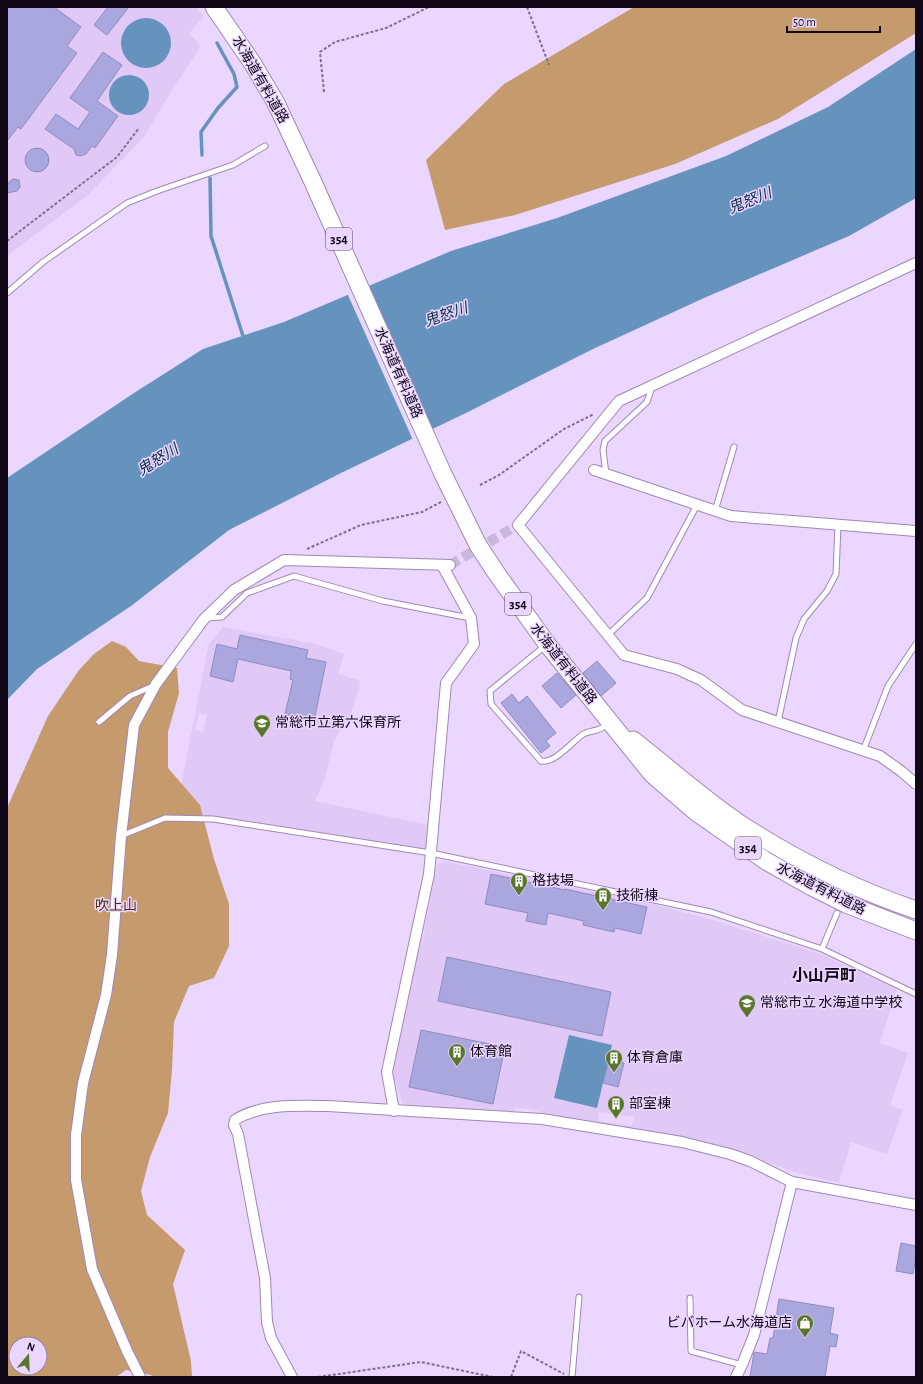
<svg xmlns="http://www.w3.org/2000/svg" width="923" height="1384" font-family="'Alegreya Sans','Noto Sans JP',sans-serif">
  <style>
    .built { fill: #e0c9f7; fill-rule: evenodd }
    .forest { fill: #c59a6c; fill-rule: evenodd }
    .water { fill: #6693bd }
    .pier { fill: #ead6ff }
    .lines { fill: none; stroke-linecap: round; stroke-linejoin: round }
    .stream { stroke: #6693bd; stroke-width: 3.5 }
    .building { fill: #aaa6de; stroke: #908cbf }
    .minor-tunnel { stroke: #c9b7dc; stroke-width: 10; stroke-dasharray: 10 5; stroke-linecap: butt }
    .service-casing { stroke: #a087b7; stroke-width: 7 }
    .minor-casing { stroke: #a087b7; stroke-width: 12 }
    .trunk-casing { stroke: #a087b7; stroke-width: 19 }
    .path { stroke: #7e708c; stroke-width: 2; stroke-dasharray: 3 2; stroke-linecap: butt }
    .service { stroke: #fff; stroke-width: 5 }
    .minor { stroke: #fff; stroke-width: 10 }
    .trunk { stroke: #fff; stroke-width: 17 }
    .labels { text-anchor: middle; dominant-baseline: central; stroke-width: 3; stroke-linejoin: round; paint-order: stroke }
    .shield { fill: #ead6ff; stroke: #51455d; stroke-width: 1 }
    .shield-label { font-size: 13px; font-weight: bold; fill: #100717 }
    .street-label { font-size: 14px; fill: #100717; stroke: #ead6ff }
    .poi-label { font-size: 14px; fill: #100717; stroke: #ead6ff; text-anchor: start }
    .park-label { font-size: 14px; fill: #4b2e08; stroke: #ead6ff }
    .water-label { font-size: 15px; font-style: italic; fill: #082c49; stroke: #ead6ff }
    .quarter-label { font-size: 16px; font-weight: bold; fill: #100717; stroke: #ead6ff }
  </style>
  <rect width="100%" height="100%" fill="#ead6ff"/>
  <path class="built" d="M7 7H196L204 17 189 33 201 46 169 95 144 137 87 196 7 256Z
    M223 627 316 644 344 654 338 674 361 681 351 713 334 741 325 778 315 801 429 825 427 849 227 818 180 813 182 780 209 644ZM240 635 307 650 306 658 326 662 309 689 320 692 314 721 285 714 292 686 296 680 290 679 291 671 238 659 233 681 210 676 217 644 237 649ZM199 713 207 715 203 732 195 730Z
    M443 861 648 903 713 920 818 953 897 989 880 1043 908 1053 890 1105 903 1110 887 1154 851 1142 839 1183 791 1171 750 1155 681 1137 550 1115 531 1109 516 1108 514 1113 403 1104 392 1073 393 1061 418 955 424 933 437 865ZM491 874 553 888 526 920 528 913 485 904ZM566 889 647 907 641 933 615 928 614 932 584 925V921L559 916ZM447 957 611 992 602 1036 438 1001ZM609 1060 624 1063 618 1087 603 1083ZM599 1112 634 1117 632 1126 598 1121Z"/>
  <path class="forest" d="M634 7H916V33L778 119 675 164 515 215 445 230 426 160 504 84Z
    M112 641 126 647 139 661 177 668 179 693 168 732V768L200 805 214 859 229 904V946L214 978 189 986 174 1022 172 1070 168 1113 150 1157 141 1191 147 1215 185 1250 173 1284 191 1361 192 1377H153L151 1375 126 1370 116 1377H7V808L48 716 79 670 94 654ZM16 1344H40V1368H16Z"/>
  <path class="water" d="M121 43a25 25 0 1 1 50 0a25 25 0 1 1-50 0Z
    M916 49V198L849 236 704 298 593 349 470 411 341 473 229 530 131 606 37 669 7 700V478L134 393 203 349 284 322 451 251 557 218 726 156 828 107Z
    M109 95a20 20 0 1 1 40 0a20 20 0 1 1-40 0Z
    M569 1035 612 1045 597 1108 554 1098Z"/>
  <path class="pier" d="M367 285 432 431 413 440 347 293Z"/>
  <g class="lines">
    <path class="stream" d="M202 155 201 132 218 108 237 87 234 74 217 43
      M210 178 211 236 243 336"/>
  </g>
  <path class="building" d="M7 7H54L81 27 67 46 77 53 21 129 18 127 7 141Z
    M108 7H129L107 35 94 25Z
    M103 52 122 65 97 101 118 116 95 148 92 146 86 154 80 156 76 155 74 149 45 129 56 114 78 129 90 112 70 98Z
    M25 160a12 12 0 1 1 24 0a12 12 0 1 1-24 0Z
    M13 179 19 180 20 187 17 191 7 193V186L10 181Z
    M240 635 308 650 306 658 326 662 314 721 285 714 293 680 290 679 291 671 238 659 233 682 210 676 217 644 237 649Z
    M597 661 616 683 601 696 583 673Z
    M557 673 576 695 561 708 542 686Z
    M512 694 519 703 527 696 556 733 546 741 550 746 541 753 501 703Z
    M491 874 565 890V889L647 907 641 934 615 928 614 932 583 925 584 921 548 913 546 925 526 921 528 913 485 904Z
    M447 957 611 992 602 1036 438 1001Z
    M421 1030 505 1047 493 1104 409 1087Z
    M609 1060 624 1063 618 1087 603 1083Z
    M901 1243 916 1246V1257L913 1274 896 1271Z
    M779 1299 834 1308 830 1333 838 1335 836 1347 830 1346 825 1377H750L754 1352 767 1354 770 1338H773Z"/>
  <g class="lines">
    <path class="minor-tunnel" d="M450 565 518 525"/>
    <g class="service-casing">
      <path id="service" d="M7 293 43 262 127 203 157 191 233 165 265 146
        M606 474 603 450 605 441 647 402 652 387
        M715 511 734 447
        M207 618 222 617 247 593 294 576 383 601 470 618
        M608 635 647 598 697 505
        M545 646 490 691 491 704 541 761C554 764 571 743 582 735 590 729 599 733 607 724
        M99 722 130 696 153 686
        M778 722 796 638 804 619 827 591 836 574 838 525
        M863 751 888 686 916 644
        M121 836 165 818 213 819 431 853 711 912 822 949 916 994
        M822 949 837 913
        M690 1298 691 1351 742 1365
        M572 1377 579 1297"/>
    </g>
    <g class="minor-casing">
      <path id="minor" d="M916 263 619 401 518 525 624 655 677 669 701 680 742 710 880 756 901 771 916 784
        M594 470 731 516 916 531
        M394 1111 387 1072 429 874 446 683 474 644 471 618 442 565
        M140 1377 127 1351 92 1269 76 1180V1135L83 1083 106 995 112 955 121 836 134 725 156 684 204 619 234 590 284 560 450 565
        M292 1377 271 1338 267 1322 265 1278 238 1134 234 1125 235 1120C262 1103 297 1106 328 1106L542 1119 682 1142 730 1154 750 1161 792 1182 916 1205
        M736 1377 742 1365 754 1335 792 1182"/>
    </g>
    <g class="trunk-casing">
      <path id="trunk" d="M214 7 253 64 276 103 313 182 443 474 478 545 497 574 547 644 652 774 696 812 766 861 812 887 846 904 916 931
        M633 740C669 768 702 798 739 823 794 859 854 889 916 910"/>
    </g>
    <path class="path" d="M527 7 549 65
      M324 92 320 52 335 42 386 28 429 7
      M7 241 117 157 139 128
      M480 485 499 475 564 429 594 414
      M307 549 361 525 422 512 441 502
      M318 1377 421 1362 493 1377
      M511 1377 521 1351 564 1374"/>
    <use href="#service" class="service"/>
    <use href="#minor" class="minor"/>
    <use href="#trunk" class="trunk"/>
  </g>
  <defs>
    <g id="school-pin" transform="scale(0.9)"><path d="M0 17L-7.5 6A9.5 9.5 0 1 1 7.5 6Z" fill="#59762b" stroke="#ead6ff"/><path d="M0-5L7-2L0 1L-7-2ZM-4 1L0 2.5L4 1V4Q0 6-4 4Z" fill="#fff"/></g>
    <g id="building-pin" transform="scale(0.9)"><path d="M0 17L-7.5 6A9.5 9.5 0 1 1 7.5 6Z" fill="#59762b" stroke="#ead6ff"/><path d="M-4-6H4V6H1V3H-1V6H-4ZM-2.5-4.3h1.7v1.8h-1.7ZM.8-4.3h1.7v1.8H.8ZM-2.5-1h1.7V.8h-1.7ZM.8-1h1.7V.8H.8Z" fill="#fff"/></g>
    <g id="shop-pin" transform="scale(0.9)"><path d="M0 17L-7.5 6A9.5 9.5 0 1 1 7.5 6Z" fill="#59762b" stroke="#ead6ff"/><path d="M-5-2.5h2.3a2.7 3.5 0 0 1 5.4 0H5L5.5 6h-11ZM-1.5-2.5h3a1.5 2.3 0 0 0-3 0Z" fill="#fff"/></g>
  </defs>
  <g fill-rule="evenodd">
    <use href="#school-pin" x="262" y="723"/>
    <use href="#building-pin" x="519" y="881"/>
    <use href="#building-pin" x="603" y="896"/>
    <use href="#school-pin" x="747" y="1003"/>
    <use href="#building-pin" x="457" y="1052"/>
    <use href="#building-pin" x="614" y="1058"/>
    <use href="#building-pin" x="616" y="1104"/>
    <use href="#shop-pin" x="805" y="1323"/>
  </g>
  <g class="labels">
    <g class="shield">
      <rect x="326" y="228" width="26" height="22" rx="3"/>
      <rect x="505" y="593" width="26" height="22" rx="3"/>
      <rect x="735" y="837" width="26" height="22" rx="3"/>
    </g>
    <g class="shield-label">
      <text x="339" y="239">354</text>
      <text x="518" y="604">354</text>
      <text x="748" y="848">354</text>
    </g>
    <g class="street-label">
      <text transform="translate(260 80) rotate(60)">水海道有料道路</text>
      <text transform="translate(398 373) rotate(66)">水海道有料道路</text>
      <text transform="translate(563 664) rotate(52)">水海道有料道路</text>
      <text transform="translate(821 889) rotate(27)">水海道有料道路</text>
    </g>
    <g class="poi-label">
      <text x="275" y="723">常総市立第六保育所</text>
      <text x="532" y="881">格技場</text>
      <text x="616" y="896">技術棟</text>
      <text x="760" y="1003">常総市立 水海道中学校</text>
      <text x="470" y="1052">体育館</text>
      <text x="627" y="1058">体育倉庫</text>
      <text x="629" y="1104">部室棟</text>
      <text x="792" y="1323" text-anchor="end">ビバホーム水海道店</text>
    </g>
    <g class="park-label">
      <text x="116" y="906">吹上山</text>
    </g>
    <g class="water-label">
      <text transform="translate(750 201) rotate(-22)">鬼怒川</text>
      <text transform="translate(446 315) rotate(-19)">鬼怒川</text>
      <text transform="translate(158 460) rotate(-32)">鬼怒川</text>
    </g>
    <g class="quarter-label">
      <text x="824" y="976">小山戸町</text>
    </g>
  </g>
  <rect width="923" height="1384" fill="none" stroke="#100717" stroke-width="16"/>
  <g transform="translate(28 1356) rotate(19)"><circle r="19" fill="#ead6ff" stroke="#9383a2"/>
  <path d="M0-3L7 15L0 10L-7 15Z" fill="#59762b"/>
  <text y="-6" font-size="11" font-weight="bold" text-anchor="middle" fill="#100717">N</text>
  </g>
  <path d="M787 26v6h93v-6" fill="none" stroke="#100717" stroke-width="2"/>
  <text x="793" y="26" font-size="12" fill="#100717" stroke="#ead6ff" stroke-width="3" paint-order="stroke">50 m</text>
</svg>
